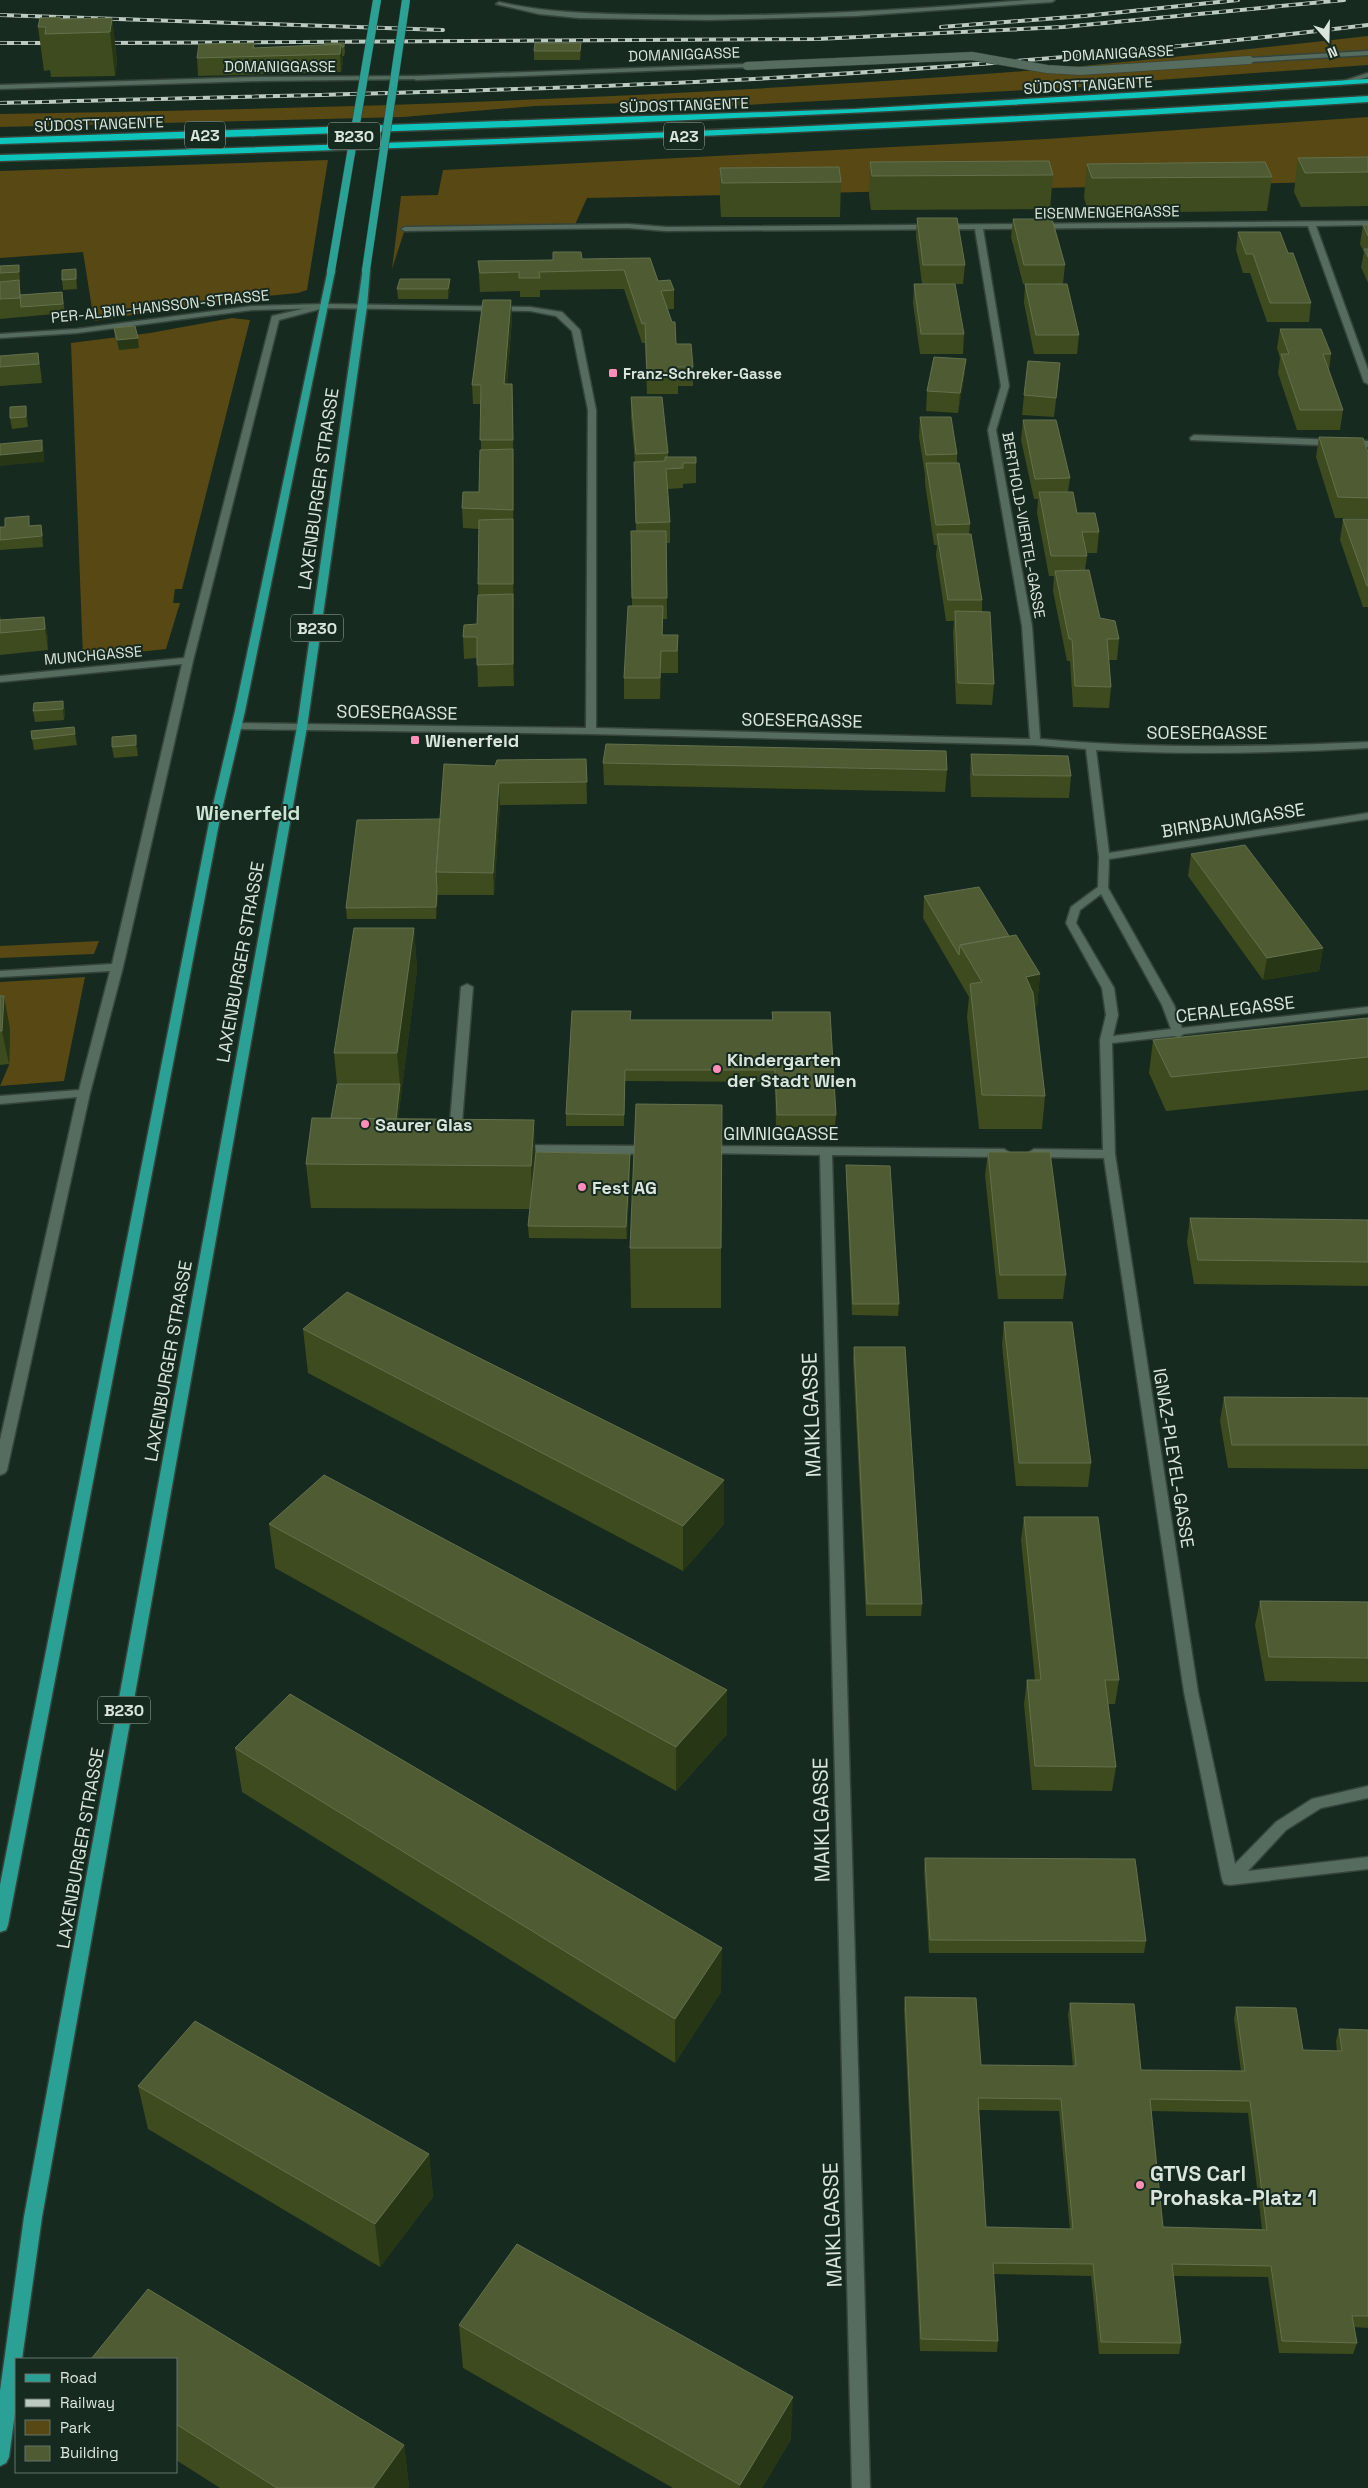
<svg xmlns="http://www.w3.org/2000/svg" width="1368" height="2488" font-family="'Space Grotesk',sans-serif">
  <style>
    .green { fill: #574814 }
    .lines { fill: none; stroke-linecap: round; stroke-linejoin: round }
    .lane-casing { stroke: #36453b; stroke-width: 3 }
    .street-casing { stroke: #36453b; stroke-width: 3 }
    .secondary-casing { stroke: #36453b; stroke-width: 3 }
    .primary-casing { stroke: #36453b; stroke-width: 3 }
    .highway-casing { stroke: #36453b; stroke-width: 3 }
    .lane { fill: #566c5e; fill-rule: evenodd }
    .street { fill: #566c5e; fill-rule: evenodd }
    .secondary { fill: #566c5e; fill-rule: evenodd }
    .primary { fill: #2ba196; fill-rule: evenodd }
    .highway { fill: #0ec5bc; fill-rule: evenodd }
    .rail-casing { stroke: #bdcac1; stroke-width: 4 }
    .rail { stroke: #172a1f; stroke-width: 2.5; stroke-dasharray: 7; stroke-linecap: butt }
    .street-bridge-casing { stroke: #36453b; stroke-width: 9; stroke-linecap: butt }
    .primary-bridge-casing { stroke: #36453b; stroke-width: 9; stroke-linecap: butt }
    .street-bridge { stroke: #566c5e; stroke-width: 8 }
    .primary-bridge { stroke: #2ba196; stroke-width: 8 }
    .wall { fill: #3d4b1e; fill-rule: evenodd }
    .shaded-wall { fill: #273716 }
    .building { fill: #4e5b33; stroke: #63714e; fill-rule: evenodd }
    .poi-dot { fill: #ff8eb9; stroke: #172a1f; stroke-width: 2 }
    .labels { text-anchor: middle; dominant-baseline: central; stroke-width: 4; stroke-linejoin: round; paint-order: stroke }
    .far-street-label { font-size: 15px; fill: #d9e5dd; stroke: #172a1f }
    .far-poi-label { font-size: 15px; font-weight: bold; fill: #d9e5dd; stroke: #172a1f; text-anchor: start }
    .shield { fill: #172a1f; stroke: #9fada4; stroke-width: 1 }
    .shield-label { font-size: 16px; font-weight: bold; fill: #d9e5dd }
    .street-label { font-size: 18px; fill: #d9e5dd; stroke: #172a1f }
    .poi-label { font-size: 18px; font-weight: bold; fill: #d9e5dd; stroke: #172a1f; text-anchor: start }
    .quarter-label { font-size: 20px; font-weight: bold; fill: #cde5d5; stroke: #172a1f }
    .near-street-label { font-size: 21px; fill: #d9e5dd; stroke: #172a1f }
    .near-poi-label { font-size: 21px; font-weight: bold; fill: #d9e5dd; stroke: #172a1f; text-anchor: start }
  </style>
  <rect width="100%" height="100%" fill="#172a1f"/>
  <path class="green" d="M1368 36V65L1158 80 1103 86 726 106 662 102 535 106 403 117 0 127V114C328 109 657 98 984 74 1112 65 1240 50 1368 36Z
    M1368 117V181L587 198 574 227 405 229 392 269 401 196 438 195 443 170 1047 139Z
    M328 160 307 290 298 293 236 299 94 321 83 252 0 258V171Z
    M232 318 250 320 182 589H175L173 603H180L166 649 83 658 71 343 150 333Z
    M99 941 94 954 0 958V946Z
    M85 977 64 1081 0 1086 9 1065 10 1029 0 1030V982Z"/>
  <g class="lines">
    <g class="lane-casing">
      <path id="lane" d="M1028 0H1055L1052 2 856 16 710 20 579 18 539 14 496 4 499 2C556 15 614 14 672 15 791 17 910 10 1028 0Z
        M1368 73V77L1340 85 1337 83Z
        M416 76 419 78 418 79 260 81 0 89V85L260 77Z
        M628 224 666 227 670 229 666 231 628 228 405 231 401 229 405 227Z"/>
    </g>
    <g class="street-casing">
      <path id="street" d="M1368 51V55L1249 62 1246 60 1249 58Z
        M747 64 749 65V67L416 80 413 78 416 76Z
        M1368 221V225L1316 226 1368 370V384L1364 382 1308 226 983 229 1009 386 996 430 1032 626 1040 739C1149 749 1258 747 1368 742V748C1277 753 1187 755 1096 750L1109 853 1368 813V819L1109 859 1108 888 1174 1005 1182 1028 1368 1007V1013L1184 1034 1179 1037 1174 1036 1112 1043 1115 1154 1198 1692 1235 1864 1276 1822 1312 1799 1368 1786V1798L1321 1808 1286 1830 1248 1871 1368 1857V1869L1230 1885 1224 1884 1222 1879 1184 1692 1104 1158 1034 1157 1028 1153 1034 1149 1103 1150 1100 1040 1106 1015 1102 988 1066 923 1071 907 1098 887 1099 857 1086 749 1035 745 591 734 236 729 231 726 236 723 586 728 588 410 572 331 556 316 530 311 324 308 279 320 193 661 123 967 90 1093 7 1470 5 1473 0 1475V1440L77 1097 0 1104V1096L79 1090 110 971 0 977V971L112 964 182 664 0 682V676L184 658 272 316 324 304 530 307 562 312 580 330 596 410V728L1030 739 1022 626 988 430 1001 386 975 229 666 231 662 229 666 227ZM1101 894 1162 1005 1171 1029 1113 1036 1118 1015 1114 988 1076 923 1080 910Z
        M1194 435 1368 441V447L1191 440 1190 438Z
        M467 984 473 987 461 1135 455 1139 449 1135 461 987Z
        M519 1145 649 1146 655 1150 649 1154 515 1152 513 1149 515 1146Z
        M706 1146 1004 1149 1010 1153 1004 1157 832 1155 870 2488H852L820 1155 702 1153 700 1150Z"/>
    </g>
    <g class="secondary-casing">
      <path id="secondary" d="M324 304H327V308L252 310 77 333 0 338V334L77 329 252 306Z"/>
    </g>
    <g class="primary-casing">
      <path id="primary" d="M363 268 370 270 367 306 307 727 42 2217 22 2359H16V2405L9 2457 6 2463 0 2466V2391L24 2217 297 727Z
        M328 269 335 271 245 711 220 818 8 1925 6 1930 0 1932V1885L210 818 235 711Z"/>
    </g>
    <g class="highway-casing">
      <path id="highway" d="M1368 79V83C912 115 456 130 0 144V138L855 109Z
        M1368 96V102C912 130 456 147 0 161V155C456 142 912 125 1368 96Z"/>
    </g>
    <use href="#lane" class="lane"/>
    <use href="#street" class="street"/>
    <use href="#secondary" class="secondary"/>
    <use href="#primary" class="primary"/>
    <use href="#highway" class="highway"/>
    <g class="rail-casing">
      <path id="rail" d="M0 15 443 30
        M941 27 1084 16 1238 0
        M0 43H55
        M100 43 817 39 1063 27 1344 0
        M0 103C257 96 514 92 771 78 971 67 1170 49 1368 25"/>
    </g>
    <use href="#rail" class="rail"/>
    <g class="street-bridge-casing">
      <path id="street-bridge" d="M747 66 972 56 1047 69 1080 71 1249 60"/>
    </g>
    <g class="primary-bridge-casing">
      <path id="primary-bridge" d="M366 270 406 0
        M331 271 377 0"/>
    </g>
    <use href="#street-bridge" class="street-bridge"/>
    <use href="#primary-bridge" class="primary-bridge"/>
  </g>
  <path class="wall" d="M60 17 61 19 112 18 117 61 115 76 51 77 50 70 44 71 38 27Z
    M254 43 255 48 325 45 344 43 345 52 344 56H342L343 61 341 72 198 76 197 58Z
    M581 43V52L580 60H534V51Z
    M1368 157V206L1301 207 1294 192 1298 158Z
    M870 162 1053 175 1050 209 871 210 869 196Z
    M1087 164 1272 177 1267 211 1089 213 1084 198Z
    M720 168 841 182 840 217H721L720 202Z
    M917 218 965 265 963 284H922L916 237Z
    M1013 219 1065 265 1063 284 1079 335 1077 354H1034L1024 303 1025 284H1023L1011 237Z
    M1363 225H1368V283L1361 267 1364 252 1360 244Z
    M1238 232 1311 303 1309 322H1267L1250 273H1243L1236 250Z
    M650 258 658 281 674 290V309H668L676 344 693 367V386H678V394H647L645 343H642L624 289 540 290V297H520V291L480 292 478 261Z
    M19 265 20 275V282H19L21 295 62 292 65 313 0 319V266Z
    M76 269 77 279V289L63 290 62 280Z
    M914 284 964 334 963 354H920L913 303Z
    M397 289H450L448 299H398Z
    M511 300 512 319 507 384H512L513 404 514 686 478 687 477 658 464 659 463 637 477 624 478 595 479 529 463 528 462 508 479 492 481 450V404H473L472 385Z
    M114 328 139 348 119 350 115 338Z
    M1280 329 1331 354 1329 370 1343 410 1340 430H1297L1278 373 1280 358 1277 348Z
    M38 353 41 373 42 383 0 386V356Z
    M966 359 964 378 958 413 926 411 927 391Z
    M1058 383 1054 417 1022 415 1024 395Z
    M631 397 668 453V457L696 463V483L683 484V488L668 489 670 522V543H666L667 619H663V635H678V673H661L660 699H624V678L632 606 631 531H636L634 462H635L631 417Z
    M26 406 27 416 28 427 12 429 10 418Z
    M920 417 957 454V463L970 524 969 534 982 600V611L994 684 992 705 956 704 953 632 954 621H946L936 555 937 545H934L925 483V475L919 437Z
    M1023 420 1070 478 1068 492 1077 513 1099 532 1097 553H1086L1087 556 1085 570 1100 618 1119 639 1117 660H1109L1111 687 1109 708 1073 707 1070 661H1067L1053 591 1054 576H1049L1037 513 1038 499H1034L1021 440Z
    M1319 437 1368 452V518H1335L1316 457Z
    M1343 519H1368V607H1363L1340 540Z
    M41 525 43 535V547L0 550V527Z
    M0 615 1 620 44 617 48 638V650L0 655Z
    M63 701 65 712 64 720 35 722 33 711Z
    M74 727 77 745 34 750 32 739Z
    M112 737 137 746 138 756 114 758 112 747Z
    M971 754 1071 776 1069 798 971 797 970 776Z
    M586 759 587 804 500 805 494 895H438L436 919H347L346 908 495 766Z
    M603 763 947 770 945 792 604 785Z
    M1191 854 1323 948 1319 971 1263 980 1188 876Z
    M924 896 1009 936 1040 974 1037 1007H1034L1045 1096 1042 1129H979L967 1017 969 997 923 918Z
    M414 928 417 970 398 1119 536 1152 630 1154V1165L627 1239 529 1238 528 1226 530 1209 311 1208 306 1164 331 1118 337 1084 334 1053Z
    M0 996 10 1029 9 1064 0 1065Z
    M772 1012 836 1115 835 1127H776L775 1082 625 1081 624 1126H566V1114L631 1020H772Z
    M1368 1018V1090L1166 1111 1149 1073 1153 1040Z
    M988 1152 1066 1275 1063 1299H998L985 1175Z
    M846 1165 899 1304 898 1316 852 1315 846 1177Z
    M1190 1218 1368 1220V1286L1194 1284 1187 1242Z
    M630 1248H721V1308H631Z
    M1004 1322 1091 1463 1088 1487 1016 1486 1002 1345Z
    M303 1329 724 1524 683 1571 308 1373Z
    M854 1347 922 1604 921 1616H866L853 1359Z
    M1224 1397 1368 1398V1469L1228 1468 1220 1421Z
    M1024 1517 1119 1680 1115 1704H1108L1116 1767 1112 1791 1032 1790 1024 1704 1027 1680H1035L1021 1540Z
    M269 1524 727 1690V1734L676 1791 275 1568Z
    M1260 1601 1368 1602V1682L1265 1681 1255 1625Z
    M235 1748 721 1992 675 2063 242 1792Z
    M925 1858 1146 1941 1144 1953H929L924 1870Z
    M905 1997 981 2065 1073 2066 1068 2015 1070 2003 1141 2070 1241 2071 1234 2019 1236 2007 1303 2050 1337 2051 1336 2041 1339 2029 1368 2030V2328L1354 2327 1357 2343 1353 2354 1279 2353 1268 2277 1174 2276 1181 2343 1179 2354H1099L1091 2276 993 2274 998 2341 997 2352 920 2351 904 2009ZM979 2110 1059 2111 1070 2229 986 2227ZM1151 2111 1248 2113 1262 2229 1163 2227Z
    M138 2086 429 2154 433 2197 380 2267 148 2129Z
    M459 2325 791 2439 762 2488H673L463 2368Z
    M176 2359 404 2445 409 2486 408 2488H220L176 2460Z"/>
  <path class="shaded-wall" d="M112 18 117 61 115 76 110 32Z
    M581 43V52L580 60V51Z
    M341 44 343 61 341 72 340 54Z
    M19 265 20 275V282L19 272Z
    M76 269 77 279V289L76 279Z
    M450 279V289L448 299V289Z
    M511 300 512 319 505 404 504 384Z
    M138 338 139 348 119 350 117 340Z
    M966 359 964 378 958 413 960 393Z
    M512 384 513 404V460V440Z
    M26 406 27 416 28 427 26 417Z
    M42 440 44 450V462L0 466V455Z
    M513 449 514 469V530L513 510Z
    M513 519 514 540V605L513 584Z
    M41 525 43 535V547Z
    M513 594 514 615V686L513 664Z
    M663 606V627L662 651V635Z
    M44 617 48 638V650L45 629Z
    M661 651V673L660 699V678Z
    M63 701 65 712 64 720 63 709Z
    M136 735 137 746 138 756 136 745Z
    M499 783 500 805 494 895 493 873Z
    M437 889V895H438L436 919V907Z
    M414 928 417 970 394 1151 393 1140 400 1084 397 1053Z
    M1323 948 1319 971 1263 980 1267 958Z
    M1040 974 1037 1007 1023 1010 1026 977Z
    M4 996 10 1029 9 1064 2 1031Z
    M534 1120 536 1164 532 1209 531 1166Z
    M630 1154V1165L627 1239 626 1227Z
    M724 1480V1524L683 1571V1526Z
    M727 1690V1734L676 1791V1747Z
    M722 1948 721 1992 675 2063V2019Z
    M429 2154 433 2197 380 2267 375 2224Z
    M793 2397 791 2439 762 2488H740V2485Z
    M404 2445 409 2486 408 2488H373Z"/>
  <path class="building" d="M60 17V19L112 18 110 32 45 34 46 27H38L40 18Z
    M254 43 253 48 341 44 340 54 197 58 199 44Z
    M325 43H344V47H342L341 44 325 45Z
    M535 43H581L580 51H534Z
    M1368 157V172L1305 173 1298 158Z
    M1049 161 1053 175 872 176 870 162Z
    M1265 162 1272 177 1092 178 1087 164Z
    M839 167 841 182 722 183 720 168Z
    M917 218H957L965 265H923Z
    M1013 219H1052L1065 265H1024Z
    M1363 225H1368V236Z
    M1238 232H1280L1288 253H1293L1311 303H1270L1253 254H1246Z
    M1364 249H1368V257Z
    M553 252H581L582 259 650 258 658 281 670 280 674 290 661 291 672 322H675L676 344H691L693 367H677L678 374 647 375 645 323 642 324 624 270 539 272 540 278H519V272L480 273 478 261 553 260Z
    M19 265V272L0 273V266Z
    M76 269V279L62 280V270Z
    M400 279H450L448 289H397Z
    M19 280 20 298 0 299V282Z
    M914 284H955L964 334H921Z
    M1025 284H1067L1079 335H1036Z
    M62 292 63 304 21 307 20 295Z
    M483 300H511L504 384H512L513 440H480L481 385H472Z
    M135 326 138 338 117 340 114 328Z
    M1280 329H1321L1331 354H1323L1343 410H1300L1281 354H1289Z
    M38 353 39 364 0 367V356Z
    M934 357 966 359 960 393 927 391Z
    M1028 361 1060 363 1056 398 1024 395Z
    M631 397H662L668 453 636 454Z
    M26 406V417L10 418V407Z
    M920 417H951L957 454 926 455Z
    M1023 420H1056L1070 478 1035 479Z
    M1319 437 1363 438 1368 452V498L1338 497Z
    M42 440V451L0 455V444Z
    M513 449V510L462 508 463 492H479L480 450Z
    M665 457H696V463H683V468L666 469 670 522 636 523 634 462 665 461Z
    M926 463H959L970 524 936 525Z
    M1039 492H1073L1077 513H1095L1099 532H1082L1087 556H1051Z
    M29 516V526L41 525 42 536 0 540V527H5V518Z
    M513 519V584H478L479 520Z
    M1343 519H1368V586H1367Z
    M631 531H666L667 598H632Z
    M937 534H971L982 600H948Z
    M1089 570 1100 618 1115 621 1119 639H1107L1111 687 1075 686 1072 639H1069L1055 571Z
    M513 594V664L477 665V637H463L464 625 477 624 478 595Z
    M628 606H663L662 635H678L677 651H661L660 678H624Z
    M955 611 990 612 994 684 958 683Z
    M44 617 45 629 0 633V620Z
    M63 701V709L33 711 34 703Z
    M74 727 75 734 32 739 31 731Z
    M136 735V745L112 747V737Z
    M606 744 946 751 947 770 603 763Z
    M971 754 1068 756 1071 776 973 775Z
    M586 759 587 782 499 783 493 873 436 872 444 764 495 766 497 760Z
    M440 819 436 872 437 889 436 907 346 908 357 820Z
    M1245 845 1323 948 1267 958 1191 854Z
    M979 887 1009 936 960 945 959 955 924 896Z
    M354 928H414L397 1053H334Z
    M1016 935 1040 974 1026 977 1033 993 1045 1096 982 1095 970 984 982 982 960 945Z
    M0 996H4L2 1031H0Z
    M572 1011H631L630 1020H773L772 1012H830L836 1115H777L775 1070H625L624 1115 566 1114Z
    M1368 1018V1057L1171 1077 1153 1040Z
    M337 1084H400L396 1119 331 1118Z
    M636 1104 722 1105 721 1248H630Z
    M312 1118 534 1120 531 1166 306 1164Z
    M536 1152 630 1154 626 1227 528 1226Z
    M988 1152H1050L1066 1275H1000Z
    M846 1165 890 1166 899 1304H853Z
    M1190 1218 1368 1220V1262L1198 1260Z
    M347 1292 724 1480 683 1526 303 1329Z
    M1004 1322H1072L1091 1463H1019Z
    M854 1347H905L922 1604H867Z
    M1224 1397 1368 1398V1445H1232Z
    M324 1475 727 1690 676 1747 269 1524Z
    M1024 1517H1098L1119 1680H1105L1116 1767 1035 1766 1027 1680H1041Z
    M1260 1601 1368 1602V1658L1269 1657Z
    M290 1694 722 1948 675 2019 235 1748Z
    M925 1858 1135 1859 1146 1941 930 1940Z
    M905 1997 976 1998 981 2065 1076 2066 1070 2003 1134 2004 1141 2070 1245 2071 1236 2007 1296 2008 1303 2050 1342 2051 1339 2029 1368 2030V2316H1352L1357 2343 1282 2341 1271 2266 1172 2264 1181 2343 1101 2342 1093 2264 993 2263 998 2341 921 2339ZM978 2098 1061 2099 1073 2229 986 2227ZM1150 2099 1250 2101 1267 2230 1163 2227Z
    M195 2021 429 2154 375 2224 138 2086Z
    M517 2244 793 2397 740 2485 459 2325Z
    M148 2289 404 2445 373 2488H277L176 2424V2359H91Z"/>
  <g class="poi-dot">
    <rect x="608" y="368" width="10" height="10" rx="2.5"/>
    <rect x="410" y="735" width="10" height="10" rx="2.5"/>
    <circle cx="717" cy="1069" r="5"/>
    <circle cx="365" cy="1124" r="5"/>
    <circle cx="582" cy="1187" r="5"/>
    <circle cx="1140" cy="2185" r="5"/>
  </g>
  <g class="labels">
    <g class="far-street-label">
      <text transform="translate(1118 53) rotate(-3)">DOMANIGGASSE</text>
      <text transform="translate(684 54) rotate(-2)">DOMANIGGASSE</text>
      <text x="280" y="66">DOMANIGGASSE</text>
      <text transform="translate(1088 85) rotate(-3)">SÜDOSTTANGENTE</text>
      <text transform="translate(684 105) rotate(-2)">SÜDOSTTANGENTE</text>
      <text transform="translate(99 124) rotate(-2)">SÜDOSTTANGENTE</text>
      <text transform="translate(1107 212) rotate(-1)">EISENMENGERGASSE</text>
      <text transform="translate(160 306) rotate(-6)">PER-ALBIN-HANSSON-STRASSE</text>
      <text transform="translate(1024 525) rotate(80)">BERTHOLD-VIERTEL-GASSE</text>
      <text transform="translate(93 655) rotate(-5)">MUNCHGASSE</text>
    </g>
    <g class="far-poi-label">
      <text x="623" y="373">Franz-Schreker-Gasse</text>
    </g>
    <g class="shield">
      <rect x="185" y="121.5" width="40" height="27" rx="4"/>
      <rect x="328" y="122.5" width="52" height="27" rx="4"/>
      <rect x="664" y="122.5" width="40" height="27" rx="4"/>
      <rect x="291" y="614.5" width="52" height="27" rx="4"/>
      <rect x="98" y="1696.5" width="52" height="27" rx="4"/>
    </g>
    <g class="shield-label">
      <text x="205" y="135">A23</text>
      <text x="354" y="136">B230</text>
      <text x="684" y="136">A23</text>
      <text x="317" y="628">B230</text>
      <text x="124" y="1710">B230</text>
    </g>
    <g class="street-label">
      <text transform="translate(318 489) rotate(-82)">LAXENBURGER STRASSE</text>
      <text transform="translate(397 712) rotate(1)">SOESERGASSE</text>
      <text transform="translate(802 720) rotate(1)">SOESERGASSE</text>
      <text x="1207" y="732">SOESERGASSE</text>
      <text transform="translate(1233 820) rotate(-9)">BIRNBAUMGASSE</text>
      <text transform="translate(240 962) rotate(-80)">LAXENBURGER STRASSE</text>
      <text transform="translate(1235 1009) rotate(-7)">CERALEGASSE</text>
      <text x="781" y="1133">GIMNIGGASSE</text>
      <text transform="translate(168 1361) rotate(-80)">LAXENBURGER STRASSE</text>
      <text transform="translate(1174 1458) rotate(81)">IGNAZ-PLEYEL-GASSE</text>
      <text transform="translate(80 1848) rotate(-80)">LAXENBURGER STRASSE</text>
    </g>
    <g class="poi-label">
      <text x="425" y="740">Wienerfeld</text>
      <text x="727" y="1059">Kindergarten<tspan x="727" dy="21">der Stadt Wien</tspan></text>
      <text x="375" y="1124">Saurer Glas</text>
      <text x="592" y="1187">Fest AG</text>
    </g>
    <g class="quarter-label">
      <text x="248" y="813">Wienerfeld</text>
    </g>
    <g class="near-street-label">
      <text transform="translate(811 1415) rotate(-92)">MAIKLGASSE</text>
      <text transform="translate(821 1820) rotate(-91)">MAIKLGASSE</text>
      <text transform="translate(832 2225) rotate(-92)">MAIKLGASSE</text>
    </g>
    <g class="near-poi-label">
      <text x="1150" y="2173">GTVS Carl<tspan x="1150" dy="24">Prohaska-Platz 1</tspan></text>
    </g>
  </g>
  <rect x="15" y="2358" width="162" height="115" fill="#172a1f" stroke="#65756b"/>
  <rect x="25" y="2374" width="25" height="8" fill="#2ba196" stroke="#65756b"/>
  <text x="60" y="2383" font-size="15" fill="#d9e5dd">Road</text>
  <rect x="25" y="2399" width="25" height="8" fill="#bdcac1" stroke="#65756b"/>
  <text x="60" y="2408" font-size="15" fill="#d9e5dd">Railway</text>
  <rect x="25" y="2420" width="25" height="15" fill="#574814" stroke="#65756b"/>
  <text x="60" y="2433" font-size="15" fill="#d9e5dd">Park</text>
  <rect x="25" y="2446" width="25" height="15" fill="#4e5b33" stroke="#65756b"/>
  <text x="60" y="2458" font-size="15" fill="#d9e5dd">Building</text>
  <g transform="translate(1328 40) rotate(160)" stroke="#172a1f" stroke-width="4" paint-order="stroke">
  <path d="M0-4L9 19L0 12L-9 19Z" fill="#d9e5dd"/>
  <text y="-8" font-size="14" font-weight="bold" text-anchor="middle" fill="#d9e5dd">N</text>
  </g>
</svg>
